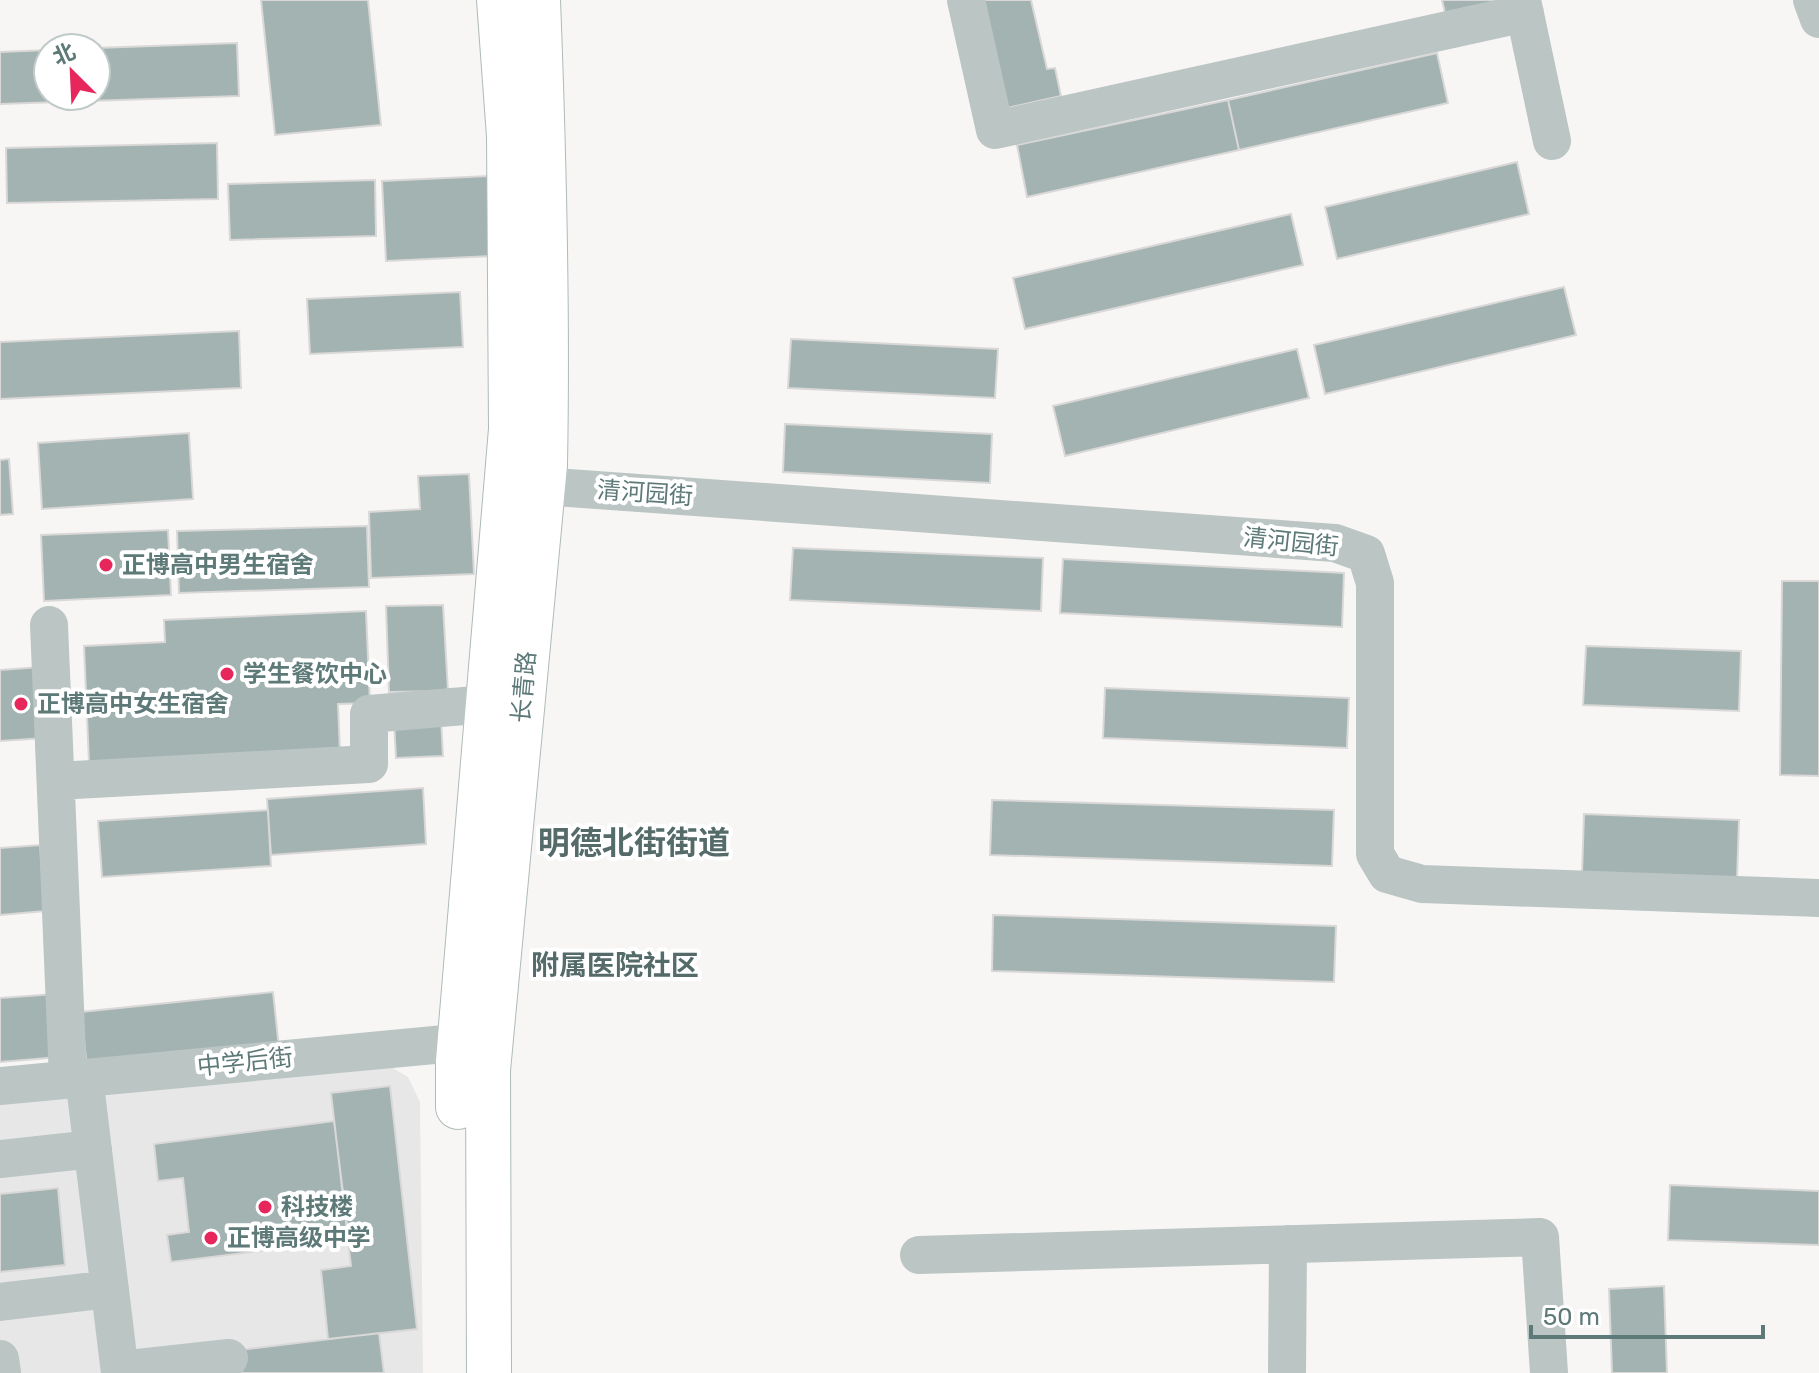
<svg xmlns="http://www.w3.org/2000/svg" width="1819" height="1373" font-family="Rubik,'Noto Sans SC',sans-serif">
  <style>
    .built { fill: #e6e7e6 }
    .building { fill: #a2b3b2; stroke: #d9d8d7; stroke-width: 2 }
    .lines { fill: none; stroke-linecap: round; stroke-linejoin: round }
    .major-casing { stroke: #afbab9; stroke-width: 46 }
    .minor { stroke: #bbc5c4; stroke-width: 38 }
    .major { stroke: #fff; stroke-width: 44 }
    .poi-dot { fill: #e7265c; stroke: #fff; stroke-width: 3 }
    .labels { text-anchor: middle; dominant-baseline: central; stroke-width: 8; stroke-linejoin: round; paint-order: stroke }
    .street-label { font-size: 24px; fill: #5e7a78; stroke: #fff }
    .poi-label { font-size: 24px; font-weight: bold; fill: #5e7a78; stroke: #fff; text-anchor: start }
    .quarter-label { font-size: 28px; font-weight: bold; fill: #546b6a; stroke: #fff }
    .district-label { font-size: 32px; font-weight: bold; fill: #546b6a; stroke: #fff }
  </style>
  <rect width="100%" height="100%" fill="#f8f6f5"/>
  <path class="built" d="M391 1067 408 1077 420 1102 423 1373H0V1104Z"/>
  <path class="building" d="M261 0H368L381 125 275 135Z
    M974 0H1031L1047 69 1055 68 1061 96 998 110Z
    M1442 0H1503L1445 13Z
    M237 43 239 96 0 104V52L48 50V96H96V48Z
    M1437 53 1448 103 1239 150 1228 100Z
    M1228 100 1239 150 1027 197 1017 145Z
    M217 143 218 199 7 203 6 148Z
    M1517 162 1529 214 1337 259 1325 207Z
    M488 176 492 256 386 261 382 181Z
    M375 180 376 236 230 240 228 184Z
    M1291 214 1303 265 1025 329 1013 278Z
    M1564 287 1576 335 1325 394 1314 345Z
    M460 292 463 347 310 354 307 299Z
    M239 331 241 388 0 399V342Z
    M791 339 998 349 995 398 788 388Z
    M1297 349 1309 398 1065 456 1053 406Z
    M785 424 992 434 990 483 783 472Z
    M189 433 193 499 42 509 38 443Z
    M9 459 13 514 0 515V460Z
    M469 474 474 574 371 578 369 512 420 509 418 476Z
    M367 526 369 587 179 593 177 531Z
    M168 530 171 595 44 601 41 535Z
    M793 548 1043 558 1041 611 790 600Z
    M1063 559 1344 573 1342 627 1060 613Z
    M1782 581H1819V776L1780 775Z
    M443 605 448 691 389 692 386 606Z
    M366 611 370 703 338 704 340 752 89 763 84 646 165 642 164 620Z
    M1586 646 1741 651 1739 711 1583 705Z
    M40 667 45 738 0 741V670Z
    M1105 688 1349 698 1347 748 1103 738Z
    M441 719 443 756 396 758 394 722Z
    M423 788 426 844 271 855 267 799Z
    M992 800 1334 810 1332 866 990 855Z
    M268 810 271 866 102 877 98 821Z
    M1584 814 1739 820 1737 879 1582 873Z
    M40 845 45 911 0 915V848Z
    M993 915 1336 926 1334 982 992 971Z
    M273 992 279 1048 87 1068 81 1012Z
    M54 994 59 1057 0 1062V998Z
    M390 1086 417 1329 328 1339 321 1270 351 1266 331 1093Z
    M334 1121 349 1240 171 1262 167 1235 189 1232 183 1178 158 1181 154 1144Z
    M1670 1185 1819 1191V1245L1668 1240Z
    M58 1188 65 1265 0 1272V1194Z
    M1664 1286 1667 1373H1612L1609 1289Z
    M379 1333 384 1373H242L239 1350Z"/>
  <g class="lines">
    <g class="major-casing">
      <path id="major" d="M458 1107V1061L511 429 509 136 499 0
        M489 1373 488 1070 545 465C548 310 544 155 538 0"/>
    </g>
    <path class="minor" d="M966 0 995 130 1525 13
      M1522 0 1552 141
      M1812 0 1819 19
      M513 484 1335 543 1366 554 1375 583V854L1387 874 1422 884 1819 898
      M49 625 68 1079
      M56 781 369 764V714L488 704
      M84 1077 120 1373
      M0 1086 487 1040
      M0 1159 93 1149
      M919 1255 1540 1237 1549 1373
      M0 1302 110 1289
      M0 1359 2 1373
      M120 1370 229 1358
      M1287 1373 1288 1244"/>
    <use href="#major" class="major"/>
  </g>
  <g class="poi-dot">
    <circle cx="106" cy="565" r="8"/>
    <circle cx="227" cy="674" r="8"/>
    <circle cx="21" cy="704" r="8"/>
    <circle cx="265" cy="1207" r="8"/>
    <circle cx="211" cy="1238" r="8"/>
  </g>
  <g class="labels">
    <g class="street-label">
      <text transform="translate(645 493) rotate(4)">清河园街</text>
      <text transform="translate(1291 542) rotate(6)">清河园街</text>
      <text transform="translate(524 687) rotate(-85)">长青路</text>
      <text transform="translate(245 1062) rotate(-6)">中学后街</text>
    </g>
    <g class="poi-label">
      <text x="122" y="565">正博高中男生宿舍</text>
      <text x="243" y="674">学生餐饮中心</text>
      <text x="37" y="704">正博高中女生宿舍</text>
      <text x="281" y="1207">科技楼</text>
      <text x="227" y="1238">正博高级中学</text>
    </g>
    <g class="quarter-label">
      <text x="615" y="965">附属医院社区</text>
    </g>
    <g class="district-label">
      <text x="634" y="843">明德北街街道</text>
    </g>
  </g>
  <g transform="translate(72 72) rotate(336)"><circle r="38" fill="#ffffff" stroke="#bfcac9" stroke-width="2"/>
  <path d="M0-6L14 30L0 20L-14 30Z" fill="#e7265c"/>
  <text y="-12" font-size="22" font-weight="bold" text-anchor="middle" fill="#5e7a78">北</text>
  </g>
  <path d="M1531 1325v12h232v-12" fill="none" stroke="#5e7a78" stroke-width="4"/>
  <text x="1543" y="1325" font-size="24" fill="#5e7a78" stroke="#ffffff" stroke-width="6" paint-order="stroke">50 m</text>
</svg>
